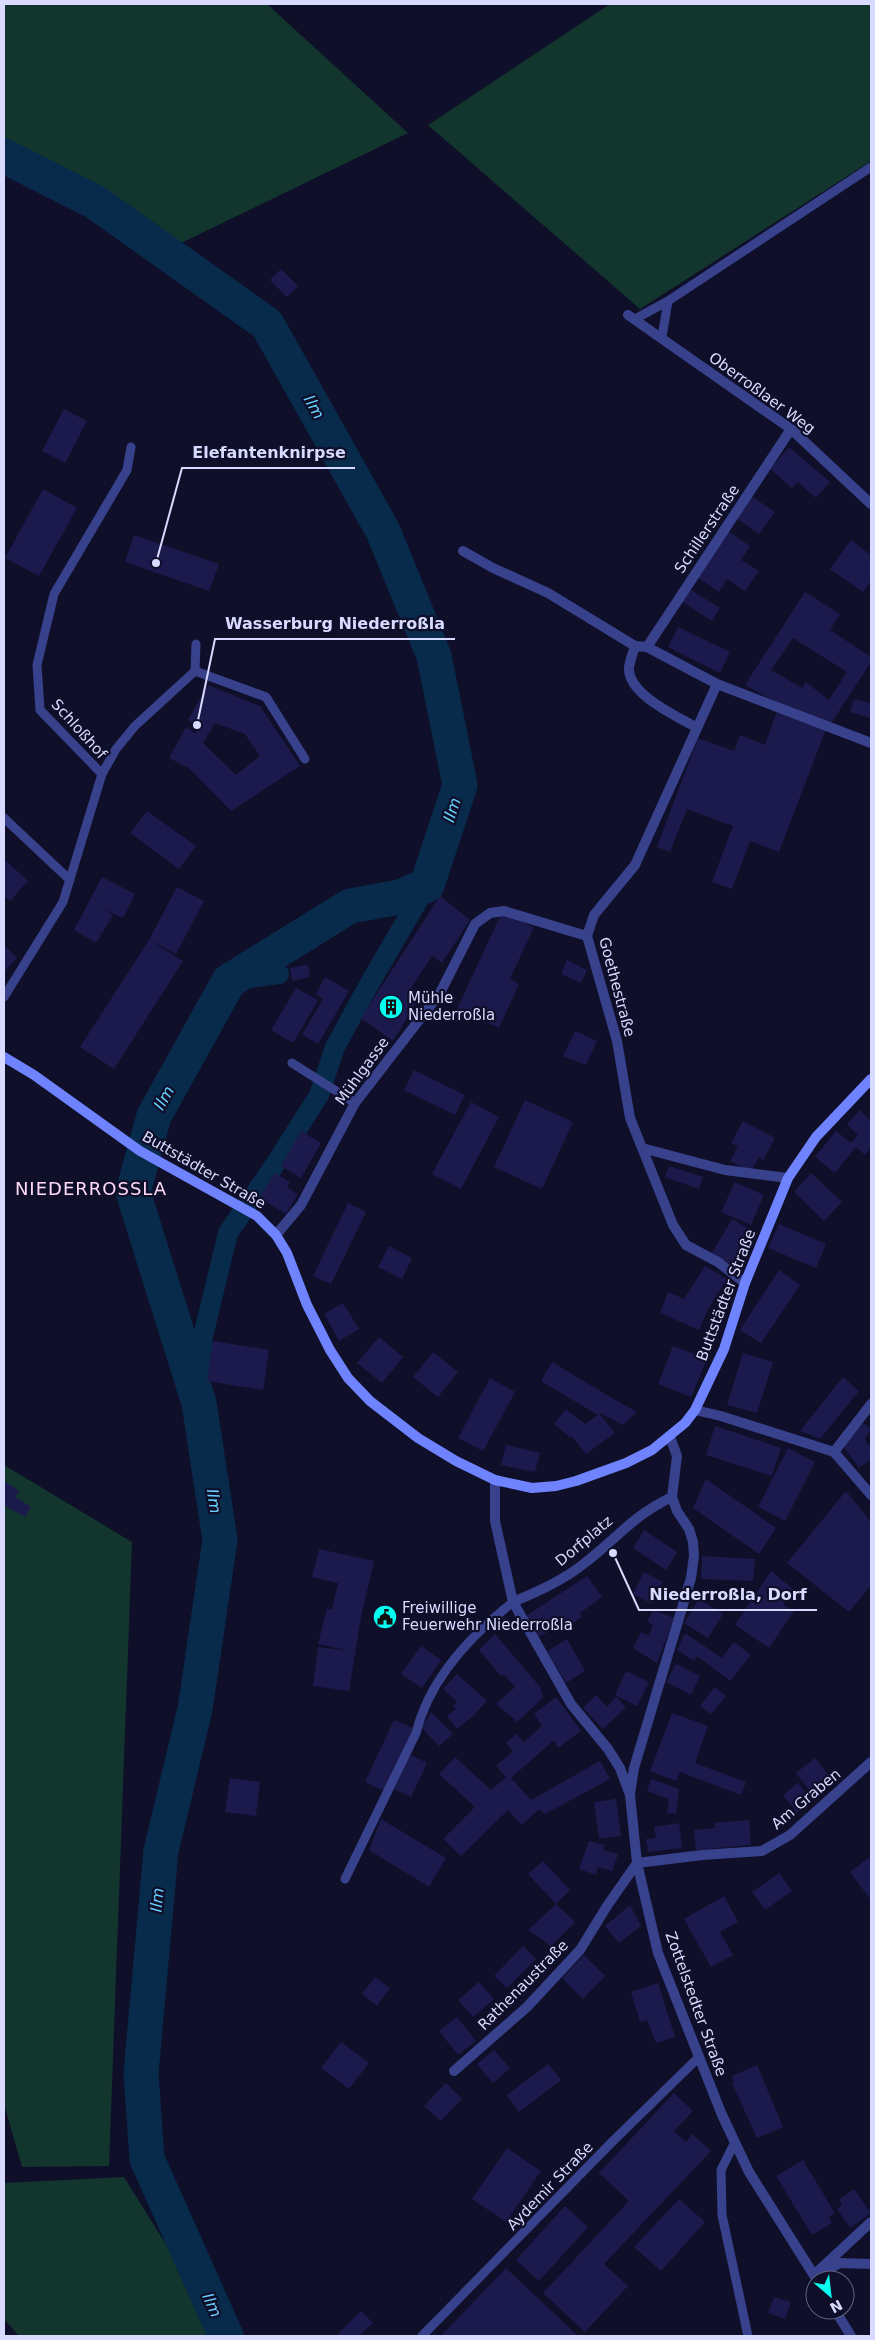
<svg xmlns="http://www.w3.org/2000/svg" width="875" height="2340" font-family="'DejaVu Sans',sans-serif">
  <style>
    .green { fill: #12352e }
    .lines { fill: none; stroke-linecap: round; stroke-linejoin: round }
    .canal { stroke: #082b4b; stroke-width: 20 }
    .river { stroke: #082b4b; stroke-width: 35 }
    .building { fill: #1c1a4c; fill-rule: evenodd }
    .lane { stroke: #38428c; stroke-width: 9 }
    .street { stroke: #38428c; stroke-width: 10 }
    .secondary { stroke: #6f83ff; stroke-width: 10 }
    .labels { text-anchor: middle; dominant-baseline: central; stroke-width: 4.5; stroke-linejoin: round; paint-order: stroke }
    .street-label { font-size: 15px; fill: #d8daff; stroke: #0f0f2a }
    .poi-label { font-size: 15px; fill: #d8daff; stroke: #0f0f2a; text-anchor: start }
    .water-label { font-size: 16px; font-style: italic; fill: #66d0ff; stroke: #0f0f2a }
    .quarter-label { font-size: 18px; letter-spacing: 1px; fill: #ffdaf7; stroke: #0f0f2a }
    .leader { fill: none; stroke: #d8daff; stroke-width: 2 }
    .callout-dot { fill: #d8daff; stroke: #0f0f2a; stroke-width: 2 }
    .callout-label { font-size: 16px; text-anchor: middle; font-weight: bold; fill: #d8daff; stroke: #0f0f2a; stroke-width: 4.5; stroke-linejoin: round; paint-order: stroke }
  </style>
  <rect width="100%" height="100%" fill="#0f0f2a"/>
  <path class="green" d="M4 4H267L408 133 179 244 4 138Z
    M610 4H871V161L640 309 428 125Z
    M4 1465 132 1542 109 2166 22 2167 4 2104Z
    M124 2177 223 2336H19L4 2319V2183Z"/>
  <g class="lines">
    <path class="canal" d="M229 981 279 974
      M199 1403 203 1336 228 1233 274 1166 319 1095 335 1047 371 981 427 885"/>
    <path class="river" d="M4 156 95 202 267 324 383 531 434 656 460 785 427 885 400 897 350 906 229 981 154 1116 133 1192 199 1403 220 1540 195 1709 161 1851 141 2073 147 2159 226 2336"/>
  </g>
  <path class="building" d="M281 269 298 286 287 297 270 280Z
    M64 409 87 421 65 463 42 451Z
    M789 447 830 482 816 498 798 482 792 488 770 469Z
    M43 489 77 508 39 576 5 558Z
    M751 496 775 512 759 534 736 518Z
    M728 531 750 546 741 560 759 571 745 591 727 579 719 592 697 577Z
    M134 535 219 564 209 591 125 562Z
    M851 540 871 555V581L863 592 830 569Z
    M688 588 720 608 712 621 680 600Z
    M805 592 840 614 830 630 871 657V662L830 725 788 709 745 685ZM793 638 847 672 829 700 806 682 802 688 771 670Z
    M678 627 730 652 720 673 668 647Z
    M208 685 260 706 300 766 231 811 189 768 169 758 186 727 195 733 199 727 188 720ZM215 723 245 734 260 756 236 775 203 743Z
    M854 699 871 703V718L850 712Z
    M777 711 826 729 779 852 750 841 732 889 712 882 733 826 687 809 670 852 657 847 698 738 734 751 740 735 765 745Z
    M147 811 196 846 179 869 130 833Z
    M4 859 28 881 10 901 4 896Z
    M102 877 135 894 123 918 99 907 113 915 96 943 74 930Z
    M177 887 204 901 176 954 149 940Z
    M440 896 470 920 442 963 432 956 411 988 421 995 393 1041 361 1018Z
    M502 912 534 927 510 979 519 984 499 1028 457 1009Z
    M149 940 183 961 114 1069 80 1047Z
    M4 945 17 958 4 972Z
    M567 960 587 970 581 983 561 974Z
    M308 965 310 977 292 981 290 968Z
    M325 977 349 991 318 1044 302 1035 323 999 316 994Z
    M296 988 318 1000 293 1043 271 1030Z
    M575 1031 597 1041 586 1065 563 1056Z
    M414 1070 465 1095 455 1115 404 1090Z
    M525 1100 573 1122 542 1189 494 1167Z
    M471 1102 499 1117 461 1189 432 1174Z
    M860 1110 871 1121V1148L865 1155 856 1147 835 1173 815 1157 836 1131 851 1143 858 1135 847 1124Z
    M743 1121 775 1138 763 1160 759 1157 751 1172 730 1161 738 1146 731 1143Z
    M301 1131 321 1143 301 1178 281 1166Z
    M669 1166 703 1177 699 1189 665 1177Z
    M275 1173 290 1182 287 1187 298 1194 286 1214 259 1198Z
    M811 1173 842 1202 824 1221 794 1192Z
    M735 1182 764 1195 751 1225 721 1212Z
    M348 1203 366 1212 331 1284 313 1276Z
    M732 1219 754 1232 734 1266 712 1253Z
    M779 1224 826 1244 816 1268 768 1248Z
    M389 1246 412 1258 402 1279 378 1267Z
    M705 1266 727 1279 708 1309 699 1330 660 1313 668 1292 684 1299Z
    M779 1270 800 1285 761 1343 740 1330Z
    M343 1303 359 1329 339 1341 324 1314Z
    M379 1337 403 1357 382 1383 357 1363Z
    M213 1341 269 1350 263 1390 207 1381Z
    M673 1346 707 1359 691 1397 658 1384Z
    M433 1352 458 1372 438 1397 413 1377Z
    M743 1353 773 1362 757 1413 727 1405Z
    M552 1362 612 1398 637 1412 623 1425 598 1412 615 1433 586 1454 572 1436 571 1438 554 1424 566 1409 585 1424 598 1415 541 1381Z
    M843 1377 859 1391 820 1439 800 1431Z
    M490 1378 515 1392 483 1451 458 1438Z
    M862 1422 871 1429 865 1439 871 1448V1459L859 1468 842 1445Z
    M715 1426 781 1448 772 1476 706 1455Z
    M506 1445 540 1453 535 1472 501 1465Z
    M788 1448 815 1462 785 1521 758 1507Z
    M706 1479 776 1528 759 1554 693 1508Z
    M4 1481 19 1491 15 1497 31 1507 25 1517 4 1505Z
    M846 1491 871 1522V1585L849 1612 787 1563Z
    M644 1530 677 1552 666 1570 633 1548Z
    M319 1549 374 1561 361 1617 349 1691 313 1686 318 1647 350 1651 318 1644 327 1608 332 1610 338 1583 312 1577Z
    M702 1556 755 1559 753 1581 701 1579Z
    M771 1571 793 1589 783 1605 794 1611 769 1648 735 1625Z
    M644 1572 663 1582 652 1604 633 1594Z
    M587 1576 602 1597 580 1613 582 1617 566 1628 562 1623 539 1637 526 1616Z
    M699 1599 723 1614 708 1638 684 1623Z
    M653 1610 674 1618 657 1663 633 1648 641 1632 657 1640 649 1635 653 1625 647 1622Z
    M685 1633 722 1658 734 1642 751 1655 730 1681 697 1656 694 1661 677 1650Z
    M495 1634 540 1687 543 1698 517 1722 496 1704 515 1687 503 1674 501 1676 479 1650Z
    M567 1639 585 1671 566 1683 547 1651Z
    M421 1646 441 1660 422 1688 401 1674Z
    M676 1664 700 1676 691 1695 666 1682Z
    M626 1671 649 1682 637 1706 615 1695Z
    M457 1674 487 1701 473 1716 457 1729 447 1716 456 1709 453 1706 457 1702 443 1689Z
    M715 1687 726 1696 711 1714 700 1706Z
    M596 1695 607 1707 616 1697 626 1707 603 1729 583 1708Z
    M556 1697 581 1731 558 1748 554 1740 511 1778 531 1800 600 1761 610 1779 545 1814 539 1809 522 1825 508 1810 461 1856 443 1839 475 1807 439 1774 455 1757 491 1790 506 1777 496 1766 513 1751 506 1743 516 1734 524 1742 542 1726 534 1714Z
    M431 1712 453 1734 439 1746 422 1728Z
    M672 1713 708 1726 695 1763 746 1782 741 1795 680 1772 676 1781 650 1771Z
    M394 1720 413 1728 384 1791 365 1782Z
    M410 1755 427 1763 411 1797 394 1789Z
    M815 1758 834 1782 814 1797 796 1773Z
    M230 1778 260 1782 256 1816 225 1812Z
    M651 1779 679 1789 676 1814 667 1813 669 1799 647 1791Z
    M798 1783 812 1800 797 1813 783 1795Z
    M616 1799 621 1836 599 1839 594 1802Z
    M381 1819 446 1858 429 1887 369 1850Z
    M749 1820 751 1845 696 1850 694 1830 715 1828 714 1823Z
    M679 1823 682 1848 648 1852 646 1839 656 1838 654 1827Z
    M589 1841 604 1845 603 1850 618 1854 612 1871 598 1867 596 1875 579 1869Z
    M871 1856V1900L850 1872Z
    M543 1861 570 1890 556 1904 528 1874Z
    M779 1873 792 1891 765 1910 752 1892Z
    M724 1896 738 1922 720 1932 733 1955 711 1967 684 1919Z
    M556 1904 575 1922 551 1946 528 1930Z
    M630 1905 641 1926 619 1943 605 1926Z
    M523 1946 536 1959 507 1988 494 1976Z
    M584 1955 605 1976 583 1999 562 1978Z
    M375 1977 390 1988 377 2006 362 1994Z
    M479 1982 494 1999 473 2017 458 2000Z
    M658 1983 675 2037 656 2043 647 2020 640 2022 631 1992Z
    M457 2017 476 2041 458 2055 439 2031Z
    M341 2042 369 2063 349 2089 321 2068Z
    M494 2050 510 2068 493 2083 477 2064Z
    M548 2064 561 2080 519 2112 507 2095Z
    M757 2065 783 2127 757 2138 732 2083 734 2082 732 2076Z
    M446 2083 462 2099 441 2121 424 2106Z
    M674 2093 693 2111 674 2131 686 2142 692 2134 711 2151 604 2264 628 2286 585 2332 543 2293 629 2201 599 2173Z
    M507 2148 541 2171 506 2222 472 2199Z
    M803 2160 835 2213 829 2217 832 2223 812 2235 776 2176Z
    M854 2189 871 2213 850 2228 837 2209 842 2205 839 2200Z
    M679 2199 705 2222 661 2271 634 2247Z
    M565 2206 588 2227 539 2281 516 2260Z
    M506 2268 578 2336H441Z
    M774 2297 791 2302 785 2319 768 2313Z
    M361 2311 373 2323 359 2336H336Z"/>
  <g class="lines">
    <path class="lane" d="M635 319 668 301 871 167
      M662 337 668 301
      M195 671 196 644
      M102 774 40 710 37 665 54 594 127 470 131 447
      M4 818 70 880
      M4 997 63 902 102 774 116 749 135 726 195 671 266 697 305 759
      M292 1063 355 1103
      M345 1879 416 1733C429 1680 471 1635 513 1602
      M735 2142 721 2170 722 2215 748 2336
      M422 2336 612 2142 699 2057"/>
    <path class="street" d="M628 315 791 429 871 504
      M463 551 493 568 548 593 635 646 647 647 717 684 871 743
      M635 646C633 653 629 662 629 669 629 695 677 716 697 728
      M647 647 791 429
      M717 684 635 865 594 915 587 936 617 1041 630 1118 673 1225 686 1245 718 1262 745 1283
      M642 1148 725 1170 788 1178
      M276 1235 301 1205 355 1103 440 993 475 924 490 913 504 911 587 936
      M695 1410 721 1416 834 1452 871 1495
      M834 1452 871 1404
      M495 1480V1521L513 1602 571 1704 608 1749 620 1768 630 1795 637 1863 658 1953 722 2115 749 2172 817 2280
      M513 1602C539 1591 564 1580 586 1562 618 1537 634 1515 672 1497
      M630 1794 634 1768 691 1578 694 1556 693 1542 689 1529 677 1511 672 1497 677 1456 670 1437
      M454 2071 527 2007 580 1950 607 1906 637 1863 702 1855 762 1851 790 1835 871 1762
      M824 2271 840 2263 871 2264
      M814 2275 871 2222
      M835 2310 851 2336"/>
    <path class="secondary" d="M4 1057 34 1075 140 1151 257 1216 276 1235 287 1253 307 1305 330 1350 348 1378 370 1401 418 1438 456 1461 495 1480 532 1488 556 1486 576 1481 626 1463 652 1450 685 1423 695 1410 724 1349 745 1283 788 1178 816 1137 871 1079"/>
  </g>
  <defs>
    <g id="building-disc" transform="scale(1.25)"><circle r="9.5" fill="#04fff0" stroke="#0f0f2a"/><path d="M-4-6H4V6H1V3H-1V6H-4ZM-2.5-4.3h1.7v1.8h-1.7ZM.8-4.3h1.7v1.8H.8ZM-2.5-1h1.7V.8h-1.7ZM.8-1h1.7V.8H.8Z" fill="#111"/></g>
    <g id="civic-disc" transform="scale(1.25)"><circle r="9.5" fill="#04fff0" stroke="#0f0f2a"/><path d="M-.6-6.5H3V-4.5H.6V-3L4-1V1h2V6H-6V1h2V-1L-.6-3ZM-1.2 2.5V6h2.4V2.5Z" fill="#111"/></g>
  </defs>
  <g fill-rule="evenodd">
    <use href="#building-disc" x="391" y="1007"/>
    <use href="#civic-disc" x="385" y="1617"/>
  </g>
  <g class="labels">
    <g class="street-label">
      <text transform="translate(762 393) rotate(36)">Oberroßlaer Weg</text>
      <text transform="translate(707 529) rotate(-56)">Schillerstraße</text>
      <text transform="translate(79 729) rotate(48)">Schloßhof</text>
      <text transform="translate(617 987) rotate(75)">Goethestraße</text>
      <text transform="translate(362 1071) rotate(-54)">Mühlgasse</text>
      <text transform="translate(204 1170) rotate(30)">Buttstädter Straße</text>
      <text transform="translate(726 1295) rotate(-69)">Buttstädter Straße</text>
      <text transform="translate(584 1541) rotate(-40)">Dorfplatz</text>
      <text transform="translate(806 1799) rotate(-40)">Am Graben</text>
      <text transform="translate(523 1985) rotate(-45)">Rathenaustraße</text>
      <text transform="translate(696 2004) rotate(70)">Zottelstedter Straße</text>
      <text transform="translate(550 2186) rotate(-46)">Aydemir Straße</text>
    </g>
    <g class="poi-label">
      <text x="408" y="998">Mühle<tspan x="408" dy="17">Niederroßla</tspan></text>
      <text x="402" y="1608">Freiwillige<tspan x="402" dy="17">Feuerwehr Niederroßla</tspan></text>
    </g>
    <g class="water-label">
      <text transform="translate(314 407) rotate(61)">Ilm</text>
      <text transform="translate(452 810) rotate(-72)">Ilm</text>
      <text transform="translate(164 1098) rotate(-61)">Ilm</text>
      <text transform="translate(214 1501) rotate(81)">Ilm</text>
      <text transform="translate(157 1900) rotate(-85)">Ilm</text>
      <text transform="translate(212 2305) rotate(66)">Ilm</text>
    </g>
    <g class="quarter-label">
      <text x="91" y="1188">NIEDERROSSLA</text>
    </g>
  </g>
  <path class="leader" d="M156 563L182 468H355M197 725L215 639H455M613 1553L639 1610H817"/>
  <g class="callout-dot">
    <circle cx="156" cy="563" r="5"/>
    <circle cx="197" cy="725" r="5"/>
    <circle cx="613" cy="1553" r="5"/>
  </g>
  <g class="callout-label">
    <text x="269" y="458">Elefantenknirpse</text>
    <text x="335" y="629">Wasserburg Niederroßla</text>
    <text x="728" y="1600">Niederroßla, Dorf</text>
  </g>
  <rect width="875" height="2340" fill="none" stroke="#d8daff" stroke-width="10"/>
  <g transform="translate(830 2295) rotate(152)"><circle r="24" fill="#0f0f2a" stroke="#5f607f"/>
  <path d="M0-4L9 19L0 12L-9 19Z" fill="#04fff0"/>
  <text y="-8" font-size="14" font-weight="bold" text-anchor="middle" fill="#d8daff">N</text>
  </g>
</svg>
